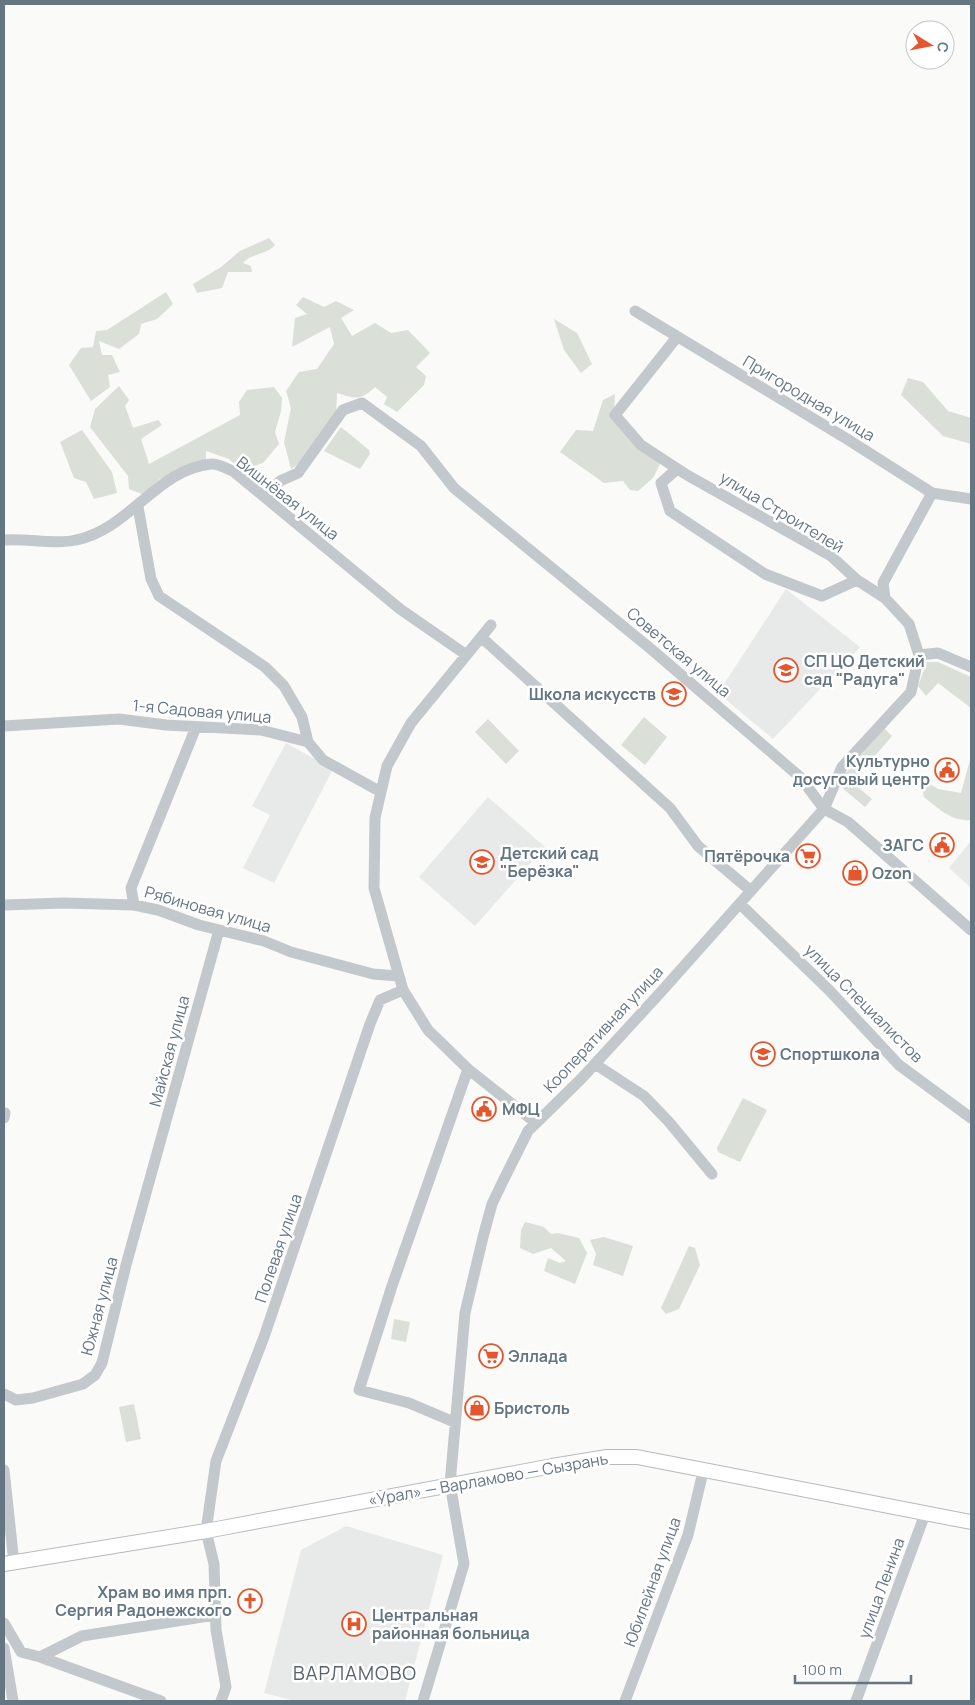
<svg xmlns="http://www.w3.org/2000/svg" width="975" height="1705" font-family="Manrope,sans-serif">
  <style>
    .built { fill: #e8e9e9 }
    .green { fill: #dadfd7 }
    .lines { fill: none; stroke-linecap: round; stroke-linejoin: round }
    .major-casing { stroke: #b5babe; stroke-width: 16 }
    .minor { stroke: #c3c8cc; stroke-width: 11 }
    .major { stroke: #fff; stroke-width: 14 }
    .labels { text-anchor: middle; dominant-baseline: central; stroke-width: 5; stroke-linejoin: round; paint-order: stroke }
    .street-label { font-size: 16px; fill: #657683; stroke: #fff }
    .poi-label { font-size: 16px; font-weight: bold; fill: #657683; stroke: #fff; text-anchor: start }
    .quarter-label { font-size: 19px; letter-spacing: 1px; fill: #57646e; stroke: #fff }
  </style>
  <rect width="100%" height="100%" fill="#fafaf8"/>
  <path class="built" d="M786 589 860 647 773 739 718 693Z
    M286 743 333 769 274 883 243 868 270 815 252 806Z
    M488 797 545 847 475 926 419 877Z
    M971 841V888L949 868Z
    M346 1526 443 1555 405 1701H295L264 1693 301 1550Z"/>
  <path class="green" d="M269 238 275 245C266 255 252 253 243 263L251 266 252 272H228L222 288 197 293 193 284 221 267 240 251Z
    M166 292 173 304 157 319 141 324 139 334 119 349 99 341 102 355H112L120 372 108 375 110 387 91 401 69 365 81 348 93 347 96 331 107 330Z
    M303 297 324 307 336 301 354 310 341 318 352 336 375 323 391 333 408 330 430 353 416 367 426 376 424 385 397 412 384 404 387 397 375 387C360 401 356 399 337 393L336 415 306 458 291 469 284 442 291 408 286 391 299 372 317 369 334 344 330 327 292 347 295 318 307 314 296 305Z
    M554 319 577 333 592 364 581 373 564 350Z
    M908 378 923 382 948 411 971 418V444L943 436 901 395Z
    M119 386 129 400 125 406 133 428 158 420 162 425 141 439 149 464 240 415 239 402 247 390 274 387 282 398 281 411 275 432 279 444 263 463 242 470 229 459 206 451V460L160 479 144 495 129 489 128 476 90 427 95 409Z
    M615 394 614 413 661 462 653 478 638 491 630 490 623 481 604 483 560 452 576 430 593 431 603 400Z
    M341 427 369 450 370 454 360 469 324 451Z
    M82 430 112 472 117 493 94 499 86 482 74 478 60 442Z
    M927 662H938L971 677V708L938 683 926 696 918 686Z
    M644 717 667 737 645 765 621 745Z
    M488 719 519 751 506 764 475 732Z
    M884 728 892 736 857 777 838 782Z
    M971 756V820C952 822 938 808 924 797L922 787 927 782 938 789 961 793Z
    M853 783 872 799 865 807 840 786Z
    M743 1098 767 1110 740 1162 718 1152 717 1148Z
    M525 1222 544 1227 551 1234 558 1233 579 1238 587 1253 575 1284 544 1271 548 1258 560 1263 566 1261 551 1248 533 1254 520 1248 521 1230Z
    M604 1237 633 1246 623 1276 593 1265 596 1254 590 1240Z
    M689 1246 695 1248 700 1265 679 1309 666 1314 661 1308Z
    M394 1319 410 1322 406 1342 391 1339Z
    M134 1404 141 1439 126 1442 119 1407Z"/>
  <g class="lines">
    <g class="major-casing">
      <path id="major" d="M4 1564 206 1531 552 1466 607 1457H637L971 1522"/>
    </g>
    <path class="minor" d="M635 311 847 439 932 493 971 499
      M677 337 615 415 641 445 687 475 831 556 857 580 885 598 909 624 919 655 938 653 971 667
      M677 469 661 483 670 511 765 574 822 596 857 580
      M266 498 280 481 298 473 343 410 362 403 421 446 454 488 651 649 800 777 824 809 848 822 971 930
      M138 507 151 579 159 596 265 667 284 686 302 717 308 742
      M4 540C26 538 55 545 76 540 130 529 157 469 211 464 218 463 227 469 233 471L400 609 465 654
      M885 598 883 583 932 493
      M491 625 411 723 387 766 375 818 374 888 403 990 428 1030 468 1069 536 1123
      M481 637 670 808 698 846 751 891
      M4 726 119 719 166 725 261 730 308 742 323 760 381 792
      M740 904 829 990 899 1065 971 1118
      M4 905 64 903 134 905 158 910 199 925 264 941 291 952 373 974 398 976
      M134 905 131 888 196 727
      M595 1064 644 1096 669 1122 712 1174
      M4 1118 5 1113
      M4 1394 16 1400 33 1398 83 1384 95 1375 102 1363 126 1265 219 930
      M454 1422 409 1403 359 1390 392 1286 468 1069
      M4 1470 14 1563
      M4 1623 21 1652 40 1657 82 1636 215 1615
      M4 1648 13 1701
      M40 1657 161 1701
      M221 1701 226 1687 216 1630 214 1564 206 1531 216 1461 264 1337 370 1024 380 1000 403 990
      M423 1701 464 1564 450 1484 465 1313 483 1237 492 1204 503 1181 528 1131 581 1079 660 993 824 809 842 767 911 692 919 655
      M625 1701 688 1535 703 1472
      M856 1701 925 1514"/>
    <use href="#major" class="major"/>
  </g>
  <defs>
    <g id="school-ring" transform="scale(1.25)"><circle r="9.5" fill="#fff" stroke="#e4572e" stroke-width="1.5"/><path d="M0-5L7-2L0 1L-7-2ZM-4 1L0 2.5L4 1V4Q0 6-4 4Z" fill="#e4572e"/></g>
    <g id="civic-ring" transform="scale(1.25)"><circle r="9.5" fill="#fff" stroke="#e4572e" stroke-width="1.5"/><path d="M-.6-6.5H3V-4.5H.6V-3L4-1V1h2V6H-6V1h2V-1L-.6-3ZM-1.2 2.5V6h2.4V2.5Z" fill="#e4572e"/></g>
    <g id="supermarket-ring" transform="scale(1.25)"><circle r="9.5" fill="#fff" stroke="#e4572e" stroke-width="1.5"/><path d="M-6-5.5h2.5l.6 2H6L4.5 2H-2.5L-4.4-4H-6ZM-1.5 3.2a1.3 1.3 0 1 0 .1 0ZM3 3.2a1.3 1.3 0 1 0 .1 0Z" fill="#e4572e"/></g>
    <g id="shop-ring" transform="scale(1.25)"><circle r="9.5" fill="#fff" stroke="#e4572e" stroke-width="1.5"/><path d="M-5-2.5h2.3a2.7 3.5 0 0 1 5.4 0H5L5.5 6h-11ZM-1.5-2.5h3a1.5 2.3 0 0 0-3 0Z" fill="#e4572e"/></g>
    <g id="church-ring" transform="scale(1.25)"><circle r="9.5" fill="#fff" stroke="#e4572e" stroke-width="1.5"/><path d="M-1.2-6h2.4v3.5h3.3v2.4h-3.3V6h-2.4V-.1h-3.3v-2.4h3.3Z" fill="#e4572e"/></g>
    <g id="hospital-ring" transform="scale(1.25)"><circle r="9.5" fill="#fff" stroke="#e4572e" stroke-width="1.5"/><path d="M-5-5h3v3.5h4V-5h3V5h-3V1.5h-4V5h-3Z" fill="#e4572e"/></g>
  </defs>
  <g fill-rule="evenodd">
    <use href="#school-ring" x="786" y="670"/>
    <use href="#school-ring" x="674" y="694"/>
    <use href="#civic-ring" x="947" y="770"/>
    <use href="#civic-ring" x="942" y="845"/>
    <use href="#supermarket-ring" x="808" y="856"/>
    <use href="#school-ring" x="482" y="862"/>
    <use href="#shop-ring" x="855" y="873"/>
    <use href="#school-ring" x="763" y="1054"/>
    <use href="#civic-ring" x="484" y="1109"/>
    <use href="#supermarket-ring" x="491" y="1356"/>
    <use href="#shop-ring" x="477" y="1408"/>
    <use href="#church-ring" x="250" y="1601"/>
    <use href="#hospital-ring" x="354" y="1624"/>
  </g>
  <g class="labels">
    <g class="street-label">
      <text transform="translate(809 398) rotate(31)">Пригородная улица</text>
      <text transform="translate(288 498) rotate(38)">Вишнёвая улица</text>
      <text transform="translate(782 512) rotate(31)">улица Строителей</text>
      <text transform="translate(679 652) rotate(40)">Советская улица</text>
      <text transform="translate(202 711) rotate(5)">1-я Садовая улица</text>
      <text transform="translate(208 909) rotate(16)">Рябиновая улица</text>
      <text transform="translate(864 1003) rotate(45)">улица Специалистов</text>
      <text transform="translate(603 1029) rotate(-47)">Кооперативная улица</text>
      <text transform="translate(169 1051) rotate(-75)">Майская улица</text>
      <text transform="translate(278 1248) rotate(-71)">Полевая улица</text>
      <text transform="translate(99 1306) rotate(-75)">Южная улица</text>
      <text transform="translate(488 1479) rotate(-10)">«Урал» — Варламово — Сызрань</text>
      <text transform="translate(652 1582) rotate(-70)">Юбилейная улица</text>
      <text transform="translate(881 1588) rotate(-70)">улица Ленина</text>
    </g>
    <g class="poi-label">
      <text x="804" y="661">СП ЦО Детский<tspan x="804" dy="18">сад "Радуга"</tspan></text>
      <text x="656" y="694" text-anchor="end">Школа искусств</text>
      <text x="930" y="761" text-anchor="end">Культурно<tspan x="930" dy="18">досуговый центр</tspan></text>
      <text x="924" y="845" text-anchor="end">ЗАГС</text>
      <text x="500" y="853">Детский сад<tspan x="500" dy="18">"Берёзка"</tspan></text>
      <text x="790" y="856" text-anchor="end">Пятёрочка</text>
      <text x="872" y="873">Ozon</text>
      <text x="780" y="1054">Спортшкола</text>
      <text x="502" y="1109">МФЦ</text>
      <text x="508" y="1356">Эллада</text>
      <text x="494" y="1408">Бристоль</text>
      <text x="232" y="1592" text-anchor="end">Храм во имя прп.<tspan x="232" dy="18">Сергия Радонежского</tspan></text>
      <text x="372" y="1615">Центральная<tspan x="372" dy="18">районная больница</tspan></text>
    </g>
    <g class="quarter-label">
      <text x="355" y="1673">ВАРЛАМОВО</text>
    </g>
  </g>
  <rect width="975" height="1705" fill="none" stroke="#657683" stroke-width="10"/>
  <g transform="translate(930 45) rotate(100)"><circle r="24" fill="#ffffff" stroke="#c1c8cd"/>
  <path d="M0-4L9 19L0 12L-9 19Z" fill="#e4572e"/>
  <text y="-8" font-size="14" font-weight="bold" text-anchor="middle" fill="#657683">С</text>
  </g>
  <path d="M795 1675v8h116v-8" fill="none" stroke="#657683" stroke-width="2.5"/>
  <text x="802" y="1675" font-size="15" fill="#657683" stroke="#ffffff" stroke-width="4" paint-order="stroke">100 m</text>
</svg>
